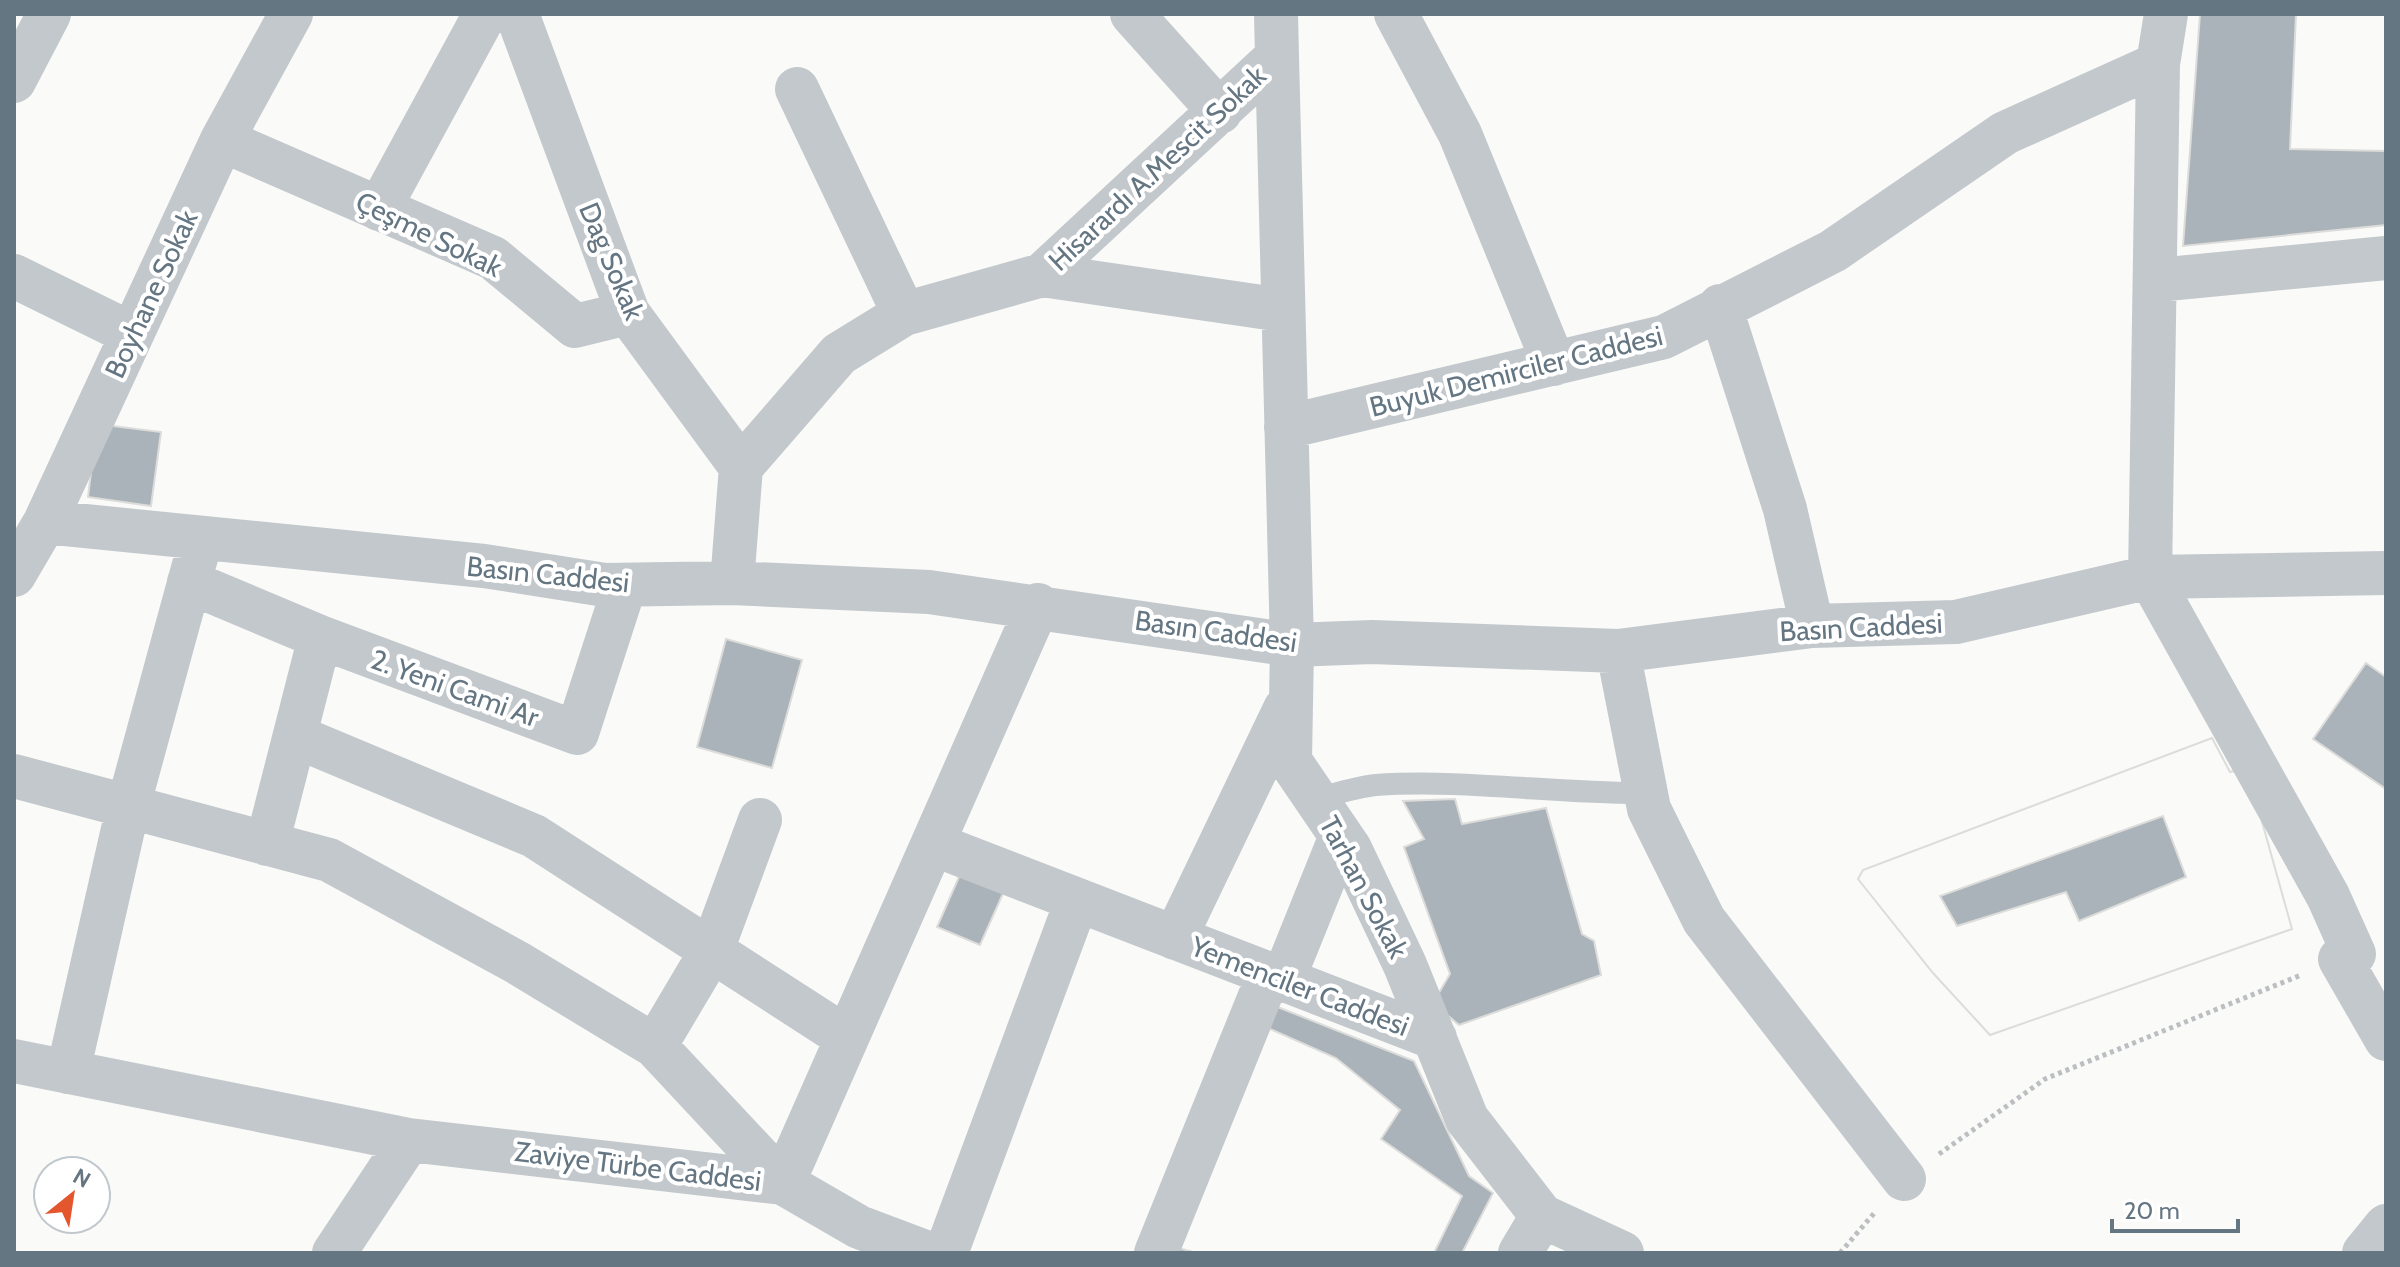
<svg xmlns="http://www.w3.org/2000/svg" width="2400" height="1267" font-family="Cabin,sans-serif">
  <style>
    .building { fill: #aab3b9; stroke: #dcdcda; stroke-width: 2; fill-rule: evenodd }
    .lines { fill: none; stroke-linecap: round; stroke-linejoin: round }
    .path { stroke: #bbbfc2; stroke-width: 5; stroke-dasharray: 4 4; stroke-linecap: butt }
    .lane { stroke: #c3c8cc; stroke-width: 22 }
    .street { stroke: #c3c8cc; stroke-width: 44 }
    .labels { text-anchor: middle; dominant-baseline: central; stroke-width: 8; stroke-linejoin: round; paint-order: stroke }
    .street-label { font-size: 28px; fill: #657683; stroke: #fff }
  </style>
  <rect width="100%" height="100%" fill="#fafaf8"/>
  <path class="building" d="M2200 14H2296L2290 149 2386 151V225L2183 246Z
    M97 424 161 432 151 506 88 497Z
    M726 639 802 660 772 768 697 747Z
    M2366 663 2386 677V789L2313 739Z
    M2212 738 2230 772 2247 768 2292 929 1990 1035 1933 973 1858 879 1863 870ZM2163 816 2186 877 2079 921 2066 892 1957 926 1940 896Z
    M2212 738 2230 772 2247 768 2292 929 1990 1035 1933 973 1858 879 1863 870Z
    M1455 799 1462 824 1546 808 1582 934 1594 941 1601 975 1459 1025 1433 1003 1450 974 1404 847 1424 839 1403 801Z
    M962 870 1005 889 980 945 937 927Z
    M1275 1006 1414 1061 1469 1176 1493 1193 1462 1253H1172Z
    M1268 1028 1336 1058 1400 1110 1381 1139 1462 1196 1434 1253H1197L1174 1247Z"/>
  <g class="lines">
    <path class="path" d="M1939 1154 2045 1079 2301 975
      M1840 1253 1876 1211"/>
    <path class="lane" d="M1316 799C1335 794 1356 787 1376 785 1466 779 1556 794 1646 793"/>
    <path class="street" d="M517 14 628 313 741 467 732 583
      M1132 14 1220 112
      M1396 14 1460 134 1554 364
      M2166 14 2158 64 2150 577 2328 896 2354 954
      M1277 57 1292 645 1290 761 1350 849 1405 965 1467 1119 1542 1216 1622 1253
      M14 81 49 14
      M797 89 904 314
      M222 140 493 258 575 326 628 313
      M379 209 485 14
      M1042 275 1277 57 1276 14
      M14 276 132 334
      M2157 280 2386 258
      M1720 306 1785 509 1812 626
      M1286 427 1664 337 1833 251 2005 133 2158 64
      M741 467 839 354 904 314 1042 275 1283 310
      M45 522 484 566 605 585 732 583 929 592 1292 645 1372 642 1618 651 1812 626 1956 622 2150 577 2386 573
      M14 575 45 522 222 140 291 14
      M189 582 320 637 577 733 625 585
      M1618 651 1649 809 1704 920 1904 1179
      M295 736 534 836 847 1038
      M14 776 329 860 518 963 655 1046 783 1183 859 1227 928 1253
      M267 844 320 637
      M933 844 1435 1038
      M1175 938 1285 709
      M2340 959 2386 1039
      M1283 980 1341 836
      M655 1046 712 950 760 820
      M14 1061 409 1140 783 1183 1038 605
      M68 1072 128 807 197 554
      M334 1253 409 1140
      M946 1253 1077 900
      M1156 1253 1269 974
      M1520 1253 1542 1216
      M2364 1253 2386 1226"/>
  </g>
  <g class="labels">
    <g class="street-label">
      <text transform="translate(1157 168) rotate(-43)">Hisarardı A.Mescit Sokak</text>
      <text transform="translate(429 234) rotate(26)">Çeşme Sokak</text>
      <text transform="translate(612 261) rotate(67)">Dag Sokak</text>
      <text transform="translate(151 294) rotate(-65)">Boyhane Sokak</text>
      <text transform="translate(1516 371) rotate(-14)">Buyuk Demirciler Caddesi</text>
      <text transform="translate(548 574) rotate(6)">Basın Caddesi</text>
      <text transform="translate(1861 627) rotate(-3)">Basın Caddesi</text>
      <text transform="translate(1216 631) rotate(8)">Basın Caddesi</text>
      <text transform="translate(455 688) rotate(20)">2. Yeni Cami Ar</text>
      <text transform="translate(1364 887) rotate(62)">Tarhan Sokak</text>
      <text transform="translate(1300 986) rotate(21)">Yemenciler Caddesi</text>
      <text transform="translate(638 1166) rotate(7)">Zaviye Türbe Caddesi</text>
    </g>
  </g>
  <rect width="2400" height="1267" fill="none" stroke="#657683" stroke-width="32"/>
  <g transform="translate(72 1195) rotate(30)"><circle r="38" fill="#ffffff" stroke="#c1c8cd" stroke-width="2"/>
  <path d="M0-6L14 30L0 20L-14 30Z" fill="#e4572e"/>
  <text y="-12" font-size="22" font-weight="bold" text-anchor="middle" fill="#657683">N</text>
  </g>
  <path d="M2112 1219v12h126v-12" fill="none" stroke="#657683" stroke-width="4"/>
  <text x="2124" y="1219" font-size="24" fill="#657683" stroke="#ffffff" stroke-width="6" paint-order="stroke">20 m</text>
</svg>
